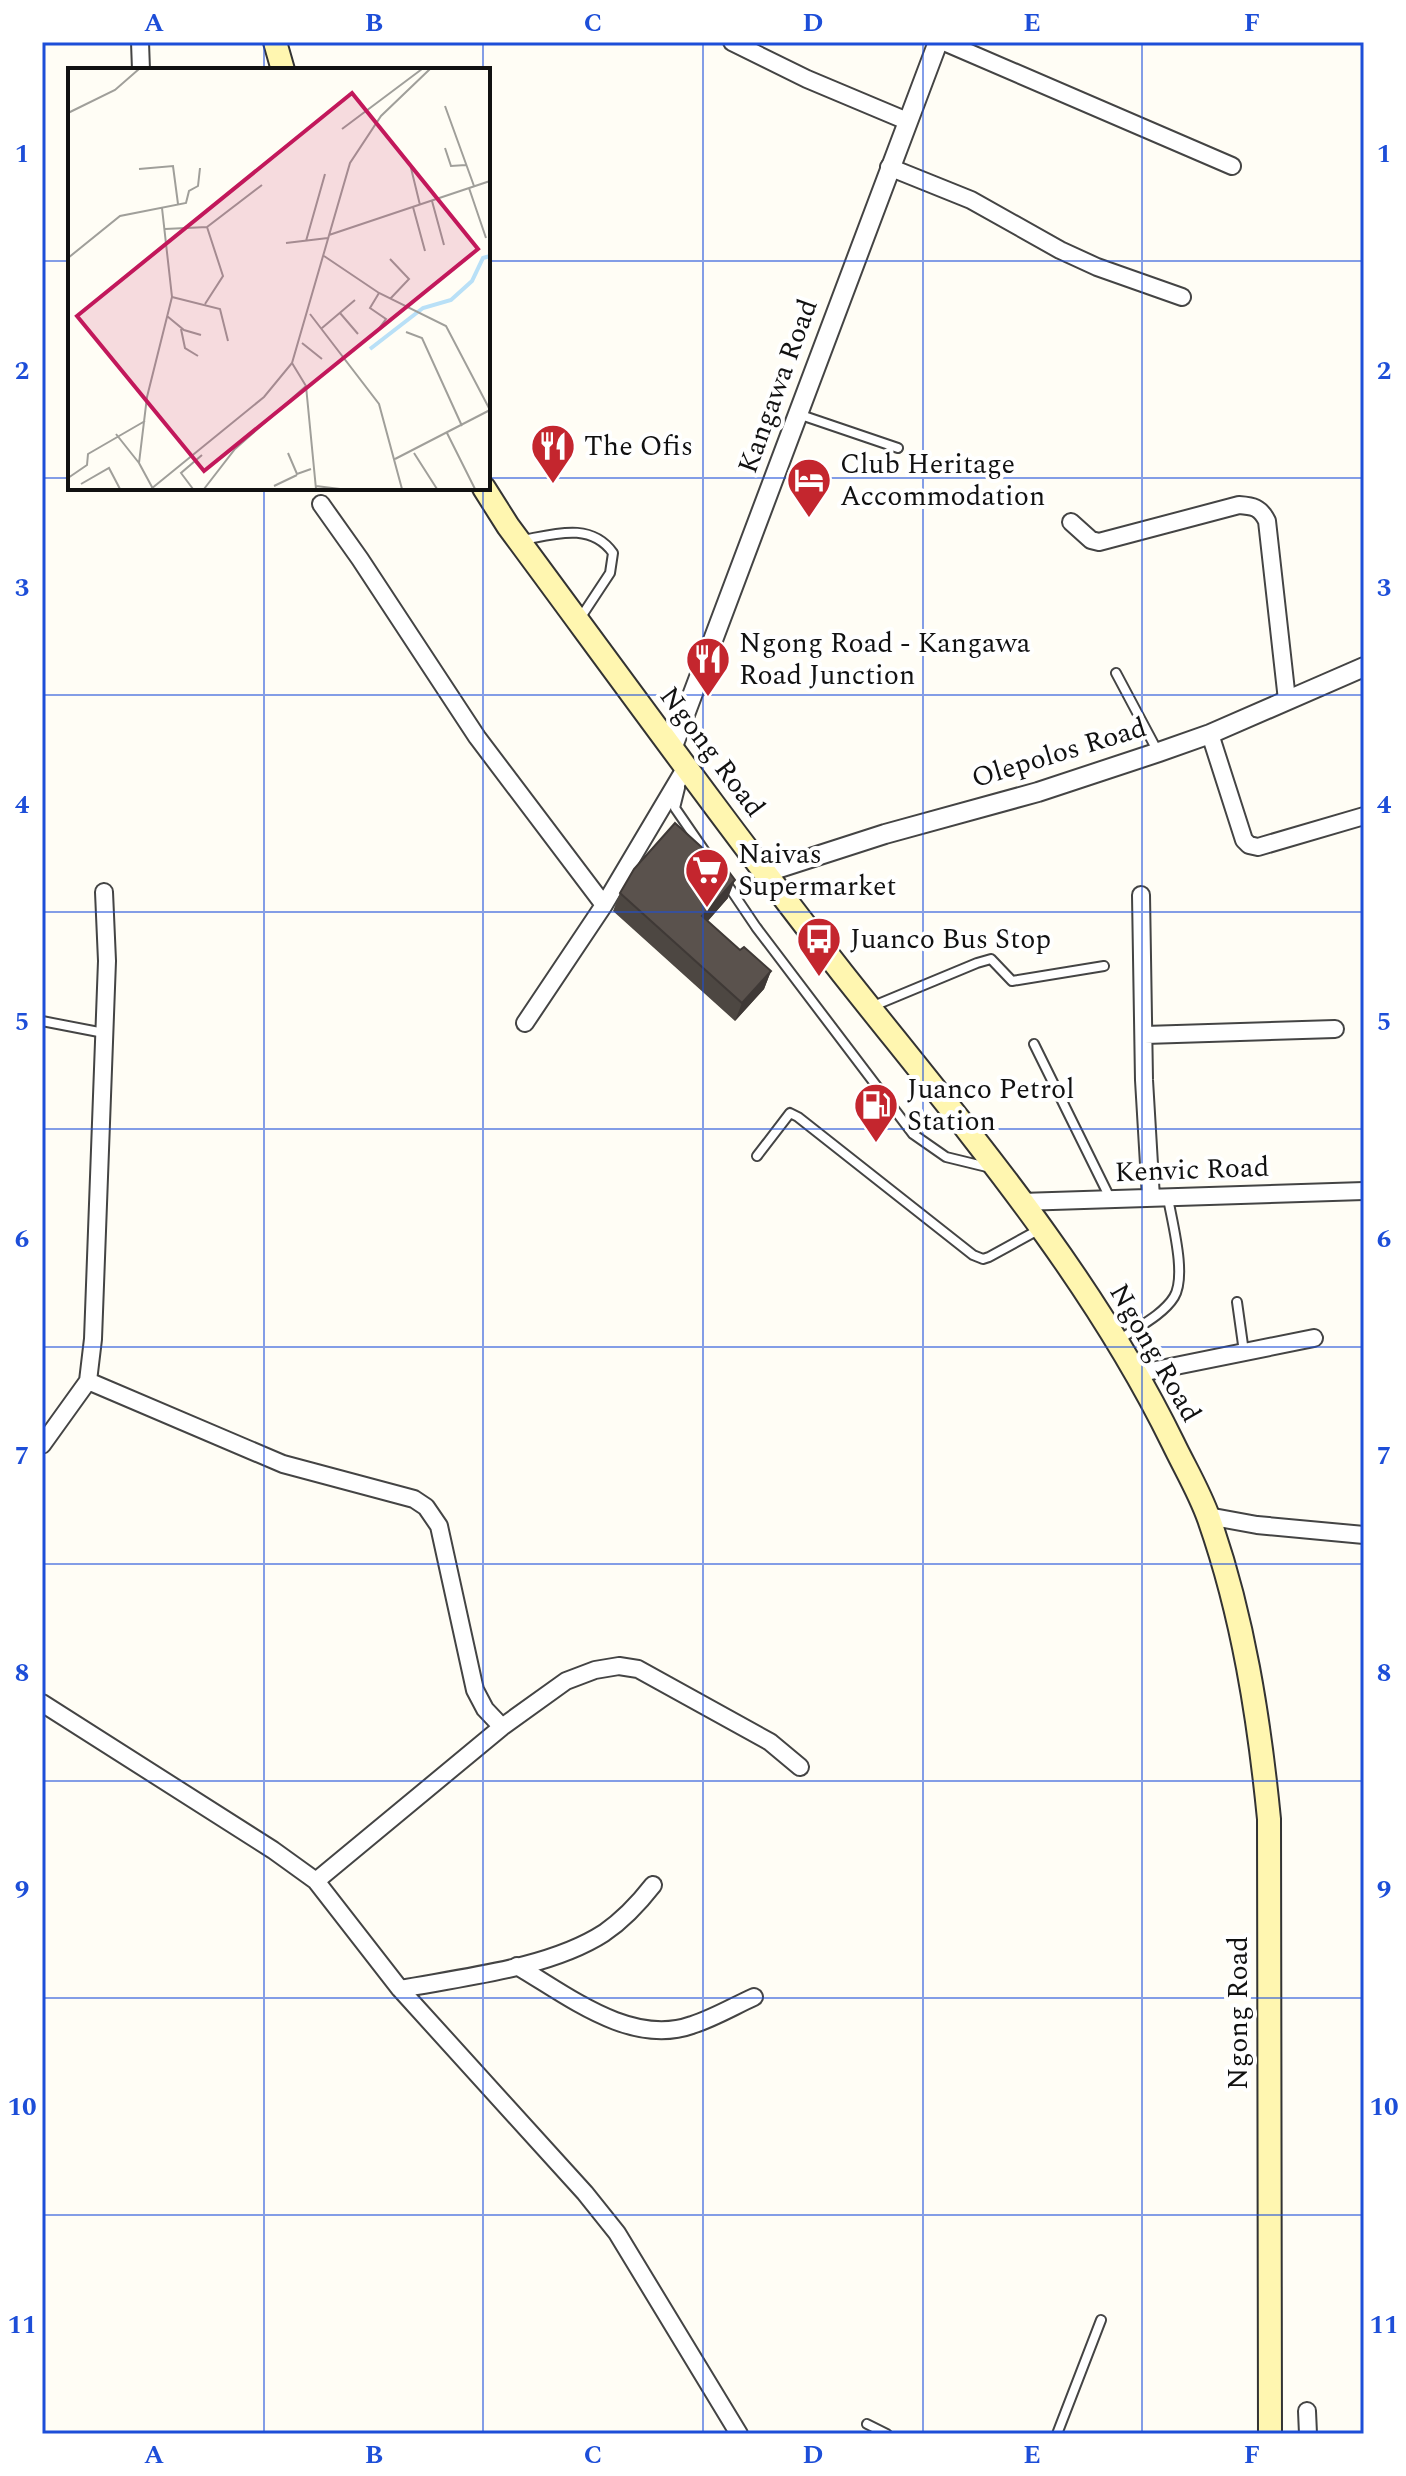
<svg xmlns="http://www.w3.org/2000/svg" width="1406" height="2476" font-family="Spectral,serif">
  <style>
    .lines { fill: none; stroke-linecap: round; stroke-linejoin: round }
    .service-casing { stroke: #444; stroke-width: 12 }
    .minor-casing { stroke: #444; stroke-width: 20 }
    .tertiary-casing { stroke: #444; stroke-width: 22 }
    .secondary-casing { stroke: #333; stroke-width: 26 }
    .service { stroke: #fff; stroke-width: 8 }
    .minor { stroke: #fff; stroke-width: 16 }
    .tertiary { stroke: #fff; stroke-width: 18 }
    .secondary { stroke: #fff6b0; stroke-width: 22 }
    .wall { fill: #4d4742 }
    .shaded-wall { fill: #3f3936 }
    .building { fill: #5a524d; stroke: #3f3936; stroke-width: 2 }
    .grid { fill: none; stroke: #1d4ed8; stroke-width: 2; stroke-opacity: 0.55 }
    .labels { text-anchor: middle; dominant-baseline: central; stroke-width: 8; stroke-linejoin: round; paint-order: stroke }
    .street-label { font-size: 28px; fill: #111; stroke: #fff }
    .poi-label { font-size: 28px; fill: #111; stroke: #fff; text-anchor: start }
    .inset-river { fill: none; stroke: #b9e0f7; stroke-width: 4 }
    .inset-road { fill: none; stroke: #a09f9a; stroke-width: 2 }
    .view { fill: #c2185b; fill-opacity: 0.15; stroke: #c2185b; stroke-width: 4 }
    .inset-edge { fill: none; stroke: #111; stroke-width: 4 }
    .neatline { fill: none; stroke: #1d4ed8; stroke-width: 3 }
    .grid-label { font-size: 26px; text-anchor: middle; font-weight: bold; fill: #1d4ed8 }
  </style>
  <rect width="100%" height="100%" fill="#fffdf5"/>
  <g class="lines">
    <g class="service-casing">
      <path id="service" d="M798 414 898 448
        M523 540C555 534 591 522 613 553L610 573 579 620
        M1116 673 1158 752
        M680 788 675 808 708 856
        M727 884 756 927 913 1134 946 1157 991 1168
        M871 1007 977 963 991 959 1012 981 1104 966
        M42 1021 104 1033
        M1034 1044 1110 1198
        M757 1156 790 1113 798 1117 973 1255 983 1259 989 1257 1040 1229
        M1237 1302 1244 1352
        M1119 1340C1136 1328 1163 1315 1174 1297 1187 1276 1172 1222 1168 1198
        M867 2424 887 2434
        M1057 2434 1101 2320"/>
    </g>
    <g class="minor-casing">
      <path id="minor" d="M140 42 141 70
        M732 42 807 79 907 121
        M944 42 1232 166
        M889 167 971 200 1060 250 1097 267 1182 297
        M321 504 360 559 477 737 604 905
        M1071 522 1091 540 1099 542 1239 505C1253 506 1260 507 1267 521L1287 700
        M1210 734 1244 840 1249 845 1258 847 1364 816
        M1141 895 1144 1080 1151 1198
        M525 1023 604 905 686 767
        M1145 1035 1335 1029
        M1021 1202 1364 1191
        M1136 1374 1314 1338
        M88 1381 283 1464 414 1499 426 1507 439 1526 475 1690 485 1709 502 1727
        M42 1445 88 1381 93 1339 107 961 104 892
        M1208 1516 1257 1525 1364 1535
        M42 1703 273 1850 316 1881 400 1989 585 2193 617 2233 739 2434
        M316 1881 502 1727 566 1681 595 1670 619 1666 638 1669 770 1742 800 1767
        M517 1966C567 1995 631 2047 692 2025 714 2018 734 2006 754 1997
        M400 1989C464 1977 550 1968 604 1933 623 1920 639 1903 653 1885
        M1307 2411 1308 2434"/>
    </g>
    <g class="tertiary-casing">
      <path id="tertiary" d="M672 749 938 42
        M764 873 885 834 1038 792 1159 752 1210 734 1364 667"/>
    </g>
    <g class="secondary-casing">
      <path id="secondary" d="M275 42 283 70
        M484 488 508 526C619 676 728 827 843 974 961 1123 1089 1271 1173 1443 1185 1468 1200 1493 1209 1519 1243 1616 1259 1718 1269 1819L1270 2434"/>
    </g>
    <use href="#service" class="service"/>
    <use href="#minor" class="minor"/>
    <use href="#tertiary" class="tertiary"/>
    <use href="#secondary" class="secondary"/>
  </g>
  <path class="wall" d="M620 893 728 898 708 921 740 950 771 971 764 989 735 1021 613 911Z"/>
  <path class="shaded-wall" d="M735 880 728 898 696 934 702 916Z
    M771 971 764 989 735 1021 742 1003Z"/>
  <path class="building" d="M675 823 729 872 735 880 702 916 740 950 744 947 771 971 742 1003 620 893 634 869Z"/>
  <path class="grid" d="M264 42V70M483 42V70M703 42V2434M923 42V2434M1142 42V2434M42 261H70M488 261H1364M42 478H70M488 478H1364M264 488V2434M483 488V2434M42 695H1364M42 912H1364M42 1129H1364M42 1347H1364M42 1564H1364M42 1781H1364M42 1998H1364M42 2215H1364"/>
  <defs>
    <g id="restaurant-pin" transform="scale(2.3)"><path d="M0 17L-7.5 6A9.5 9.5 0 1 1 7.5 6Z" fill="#c4262e" stroke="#fff"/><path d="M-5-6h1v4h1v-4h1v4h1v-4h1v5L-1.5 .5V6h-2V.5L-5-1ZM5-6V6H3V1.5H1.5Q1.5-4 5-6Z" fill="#fff"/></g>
    <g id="hotel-pin" transform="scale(2.3)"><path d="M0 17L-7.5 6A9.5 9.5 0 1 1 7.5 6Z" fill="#c4262e" stroke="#fff"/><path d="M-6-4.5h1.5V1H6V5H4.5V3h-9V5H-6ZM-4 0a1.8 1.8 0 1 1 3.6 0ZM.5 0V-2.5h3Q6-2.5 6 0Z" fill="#fff"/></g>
    <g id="supermarket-pin" transform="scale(2.3)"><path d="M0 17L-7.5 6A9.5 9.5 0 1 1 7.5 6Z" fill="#c4262e" stroke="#fff"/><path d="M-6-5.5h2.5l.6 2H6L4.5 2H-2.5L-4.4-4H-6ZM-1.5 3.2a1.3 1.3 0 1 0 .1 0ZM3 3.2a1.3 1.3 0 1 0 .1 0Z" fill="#fff"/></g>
    <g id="bus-pin" transform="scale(2.3)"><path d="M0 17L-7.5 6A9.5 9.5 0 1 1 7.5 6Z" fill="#c4262e" stroke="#fff"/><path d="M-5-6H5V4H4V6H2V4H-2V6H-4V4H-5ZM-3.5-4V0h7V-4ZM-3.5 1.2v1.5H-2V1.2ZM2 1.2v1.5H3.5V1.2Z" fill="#fff"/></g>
    <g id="fuel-pin" transform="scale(2.3)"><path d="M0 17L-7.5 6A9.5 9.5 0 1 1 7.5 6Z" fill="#c4262e" stroke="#fff"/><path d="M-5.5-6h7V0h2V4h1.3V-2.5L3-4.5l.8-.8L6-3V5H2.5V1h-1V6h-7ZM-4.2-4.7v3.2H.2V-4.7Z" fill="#fff"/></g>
  </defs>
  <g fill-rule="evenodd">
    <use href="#restaurant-pin" x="553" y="446"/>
    <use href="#hotel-pin" x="809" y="480"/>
    <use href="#restaurant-pin" x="708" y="659"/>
    <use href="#supermarket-pin" x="707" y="870"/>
    <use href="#bus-pin" x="819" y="939"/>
    <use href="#fuel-pin" x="876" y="1105"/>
  </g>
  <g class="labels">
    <g class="street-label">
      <text transform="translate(778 386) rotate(-70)">Kangawa Road</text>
      <text transform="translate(712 752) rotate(53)">Ngong Road</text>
      <text transform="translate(1059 753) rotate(-17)">Olepolos Road</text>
      <text transform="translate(1192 1170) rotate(-2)">Kenvic Road</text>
      <text transform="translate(1155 1353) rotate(60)">Ngong Road</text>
      <text transform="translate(1238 2013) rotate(-90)">Ngong Road</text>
    </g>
    <g class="poi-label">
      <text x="584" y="446">The Ofis</text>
      <text x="840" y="464">Club Heritage<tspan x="840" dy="32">Accommodation</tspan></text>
      <text x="739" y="643">Ngong Road - Kangawa<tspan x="739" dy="32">Road Junction</tspan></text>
      <text x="738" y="854">Naivas<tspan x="738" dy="32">Supermarket</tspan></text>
      <text x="850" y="939">Juanco Bus Stop</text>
      <text x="907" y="1089">Juanco Petrol<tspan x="907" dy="32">Station</tspan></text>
    </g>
  </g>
  <g transform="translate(68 68)">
    <rect width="422" height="422" fill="#fffdf5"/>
    <path class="inset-river" d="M302 281 355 240 383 232 404 213 415 190 422 188"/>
    <path class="inset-road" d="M377 38 406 118M0 45 47 22 71 1M274 61 354 1M377 80 383 98 398 97M342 96 352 137M71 101 105 98 110 136M401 120 418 170M364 133 376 177M345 139 357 183M97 161 139 159 194 117M261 167 422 113M238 173 257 106M218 175 260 170M256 188 311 225 378 258 422 342M0 190 52 148 118 135 121 123 130 118 132 100M311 225 302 240 318 251 312 259M104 229 152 241 160 273M322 231 341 211 322 191M137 236 155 208 139 159M272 245 290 266M242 246 311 336 334 421M99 248 116 262 133 267M254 260 287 232M113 261 117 280 130 288M338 264 354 270 394 358M234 275 254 291M238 318 248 421M379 365 407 421M48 366 71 395M220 385 229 406 243 401M346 385 369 421M327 391 422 342M0 410 19 397 20 386 77 353M13 416 41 400 52 421M206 418 229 407M248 418 272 421M84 419 71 395 79 329 104 229 94 140M83 421 196 329 224 295 282 95 313 48 362 1M125 421 113 405 134 387M136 421 167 381 238 318 224 295"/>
    <path class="view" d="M284 25 410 181 136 403 9 248Z"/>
    <rect width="422" height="422" class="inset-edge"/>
  </g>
  <rect width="1406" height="2476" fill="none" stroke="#ffffff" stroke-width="88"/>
  <rect x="44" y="44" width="1318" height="2388" class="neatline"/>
  <g class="grid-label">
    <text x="154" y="31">A</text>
    <text x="374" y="31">B</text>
    <text x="593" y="31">C</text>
    <text x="813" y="31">D</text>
    <text x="1032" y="31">E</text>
    <text x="1252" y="31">F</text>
    <text x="22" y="162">1</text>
    <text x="1384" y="162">1</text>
    <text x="22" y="379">2</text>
    <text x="1384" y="379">2</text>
    <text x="22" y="596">3</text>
    <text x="1384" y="596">3</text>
    <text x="22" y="813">4</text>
    <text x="1384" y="813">4</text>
    <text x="22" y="1030">5</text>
    <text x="1384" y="1030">5</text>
    <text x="22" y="1247">6</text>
    <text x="1384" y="1247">6</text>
    <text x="22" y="1464">7</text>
    <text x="1384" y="1464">7</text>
    <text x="22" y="1681">8</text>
    <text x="1384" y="1681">8</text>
    <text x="22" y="1898">9</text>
    <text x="1384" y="1898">9</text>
    <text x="22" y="2115">10</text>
    <text x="1384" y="2115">10</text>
    <text x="22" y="2333">11</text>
    <text x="1384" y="2333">11</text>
    <text x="154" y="2463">A</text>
    <text x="374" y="2463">B</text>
    <text x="593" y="2463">C</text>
    <text x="813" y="2463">D</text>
    <text x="1032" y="2463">E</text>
    <text x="1252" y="2463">F</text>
  </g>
</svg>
